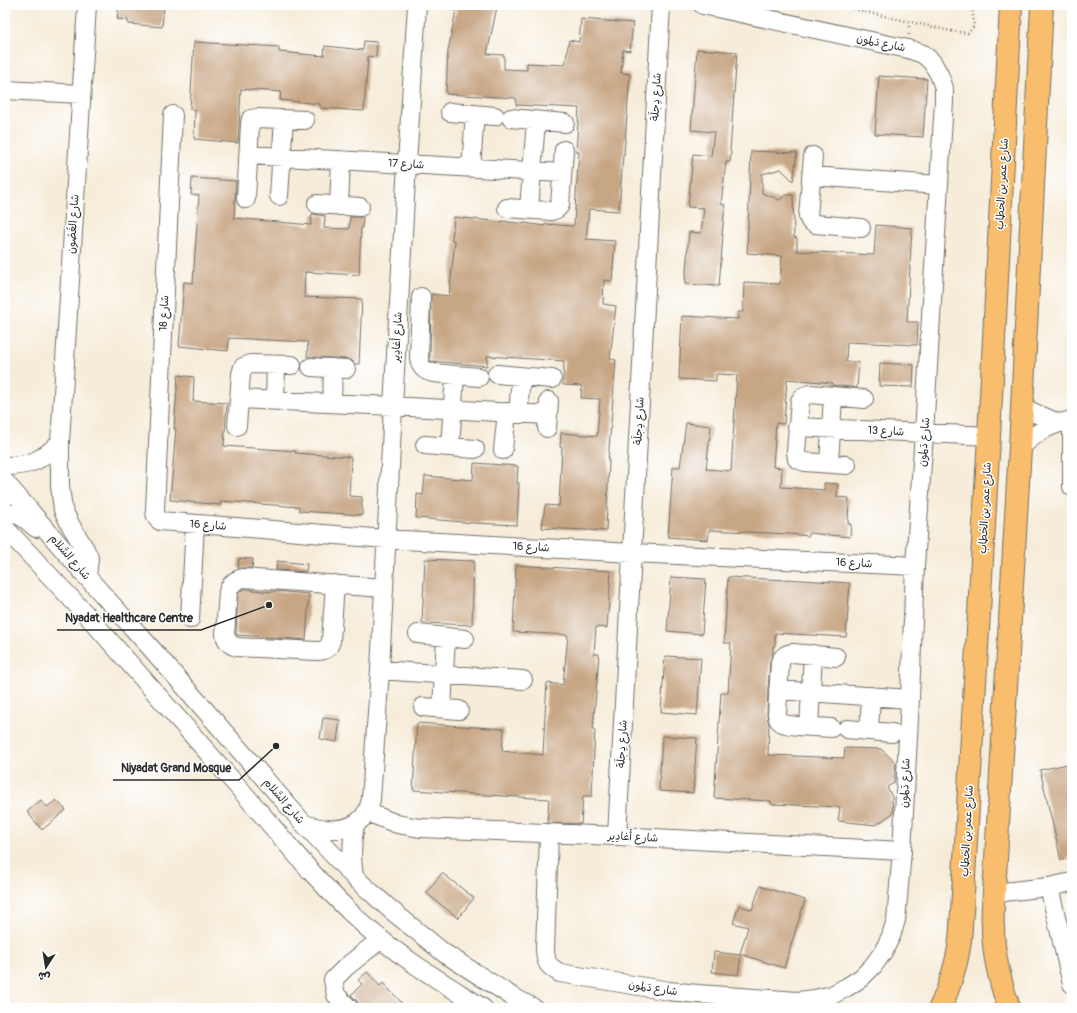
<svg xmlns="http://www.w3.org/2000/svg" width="1077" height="1013" font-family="Pangolin,'Playpen Sans Arabic',sans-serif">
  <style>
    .building { fill: #c7a684 }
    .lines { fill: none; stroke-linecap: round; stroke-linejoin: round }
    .minor-casing { stroke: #726f68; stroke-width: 20 }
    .major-casing { stroke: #726f68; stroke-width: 24 }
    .path { stroke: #726f68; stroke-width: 2.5; stroke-dasharray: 1 3; stroke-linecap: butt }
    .minor { stroke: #fff; stroke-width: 18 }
    .major { stroke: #f9be6d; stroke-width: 22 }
    .labels { text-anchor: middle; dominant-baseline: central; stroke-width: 3; stroke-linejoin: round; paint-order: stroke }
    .street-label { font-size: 11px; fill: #2b2b2b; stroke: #fff }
    .leader { fill: none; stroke: #2b2b2b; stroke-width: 1.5 }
    .callout-dot { fill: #2b2b2b; stroke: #fff; stroke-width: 1.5 }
    .callout-label { font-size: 12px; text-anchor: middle; font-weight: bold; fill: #2b2b2b; stroke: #fff; stroke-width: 3; stroke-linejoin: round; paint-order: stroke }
  </style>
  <rect width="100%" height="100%" fill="#fff"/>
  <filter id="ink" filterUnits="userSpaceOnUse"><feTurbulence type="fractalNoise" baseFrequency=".025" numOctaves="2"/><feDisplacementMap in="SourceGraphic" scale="8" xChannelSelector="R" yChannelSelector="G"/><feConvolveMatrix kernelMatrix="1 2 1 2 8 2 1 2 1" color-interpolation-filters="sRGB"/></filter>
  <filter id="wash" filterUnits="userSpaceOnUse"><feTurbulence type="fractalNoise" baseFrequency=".012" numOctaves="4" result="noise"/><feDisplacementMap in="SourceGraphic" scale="16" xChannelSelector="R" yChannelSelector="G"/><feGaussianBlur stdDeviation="0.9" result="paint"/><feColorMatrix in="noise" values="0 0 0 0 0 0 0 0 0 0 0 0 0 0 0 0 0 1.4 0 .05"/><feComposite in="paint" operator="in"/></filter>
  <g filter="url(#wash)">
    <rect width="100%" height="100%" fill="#f6ecd9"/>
    <g id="blocks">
      <path class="building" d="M119 5 129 6V5H164L162 27 128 24V20L117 19Z
        M457 5 473 7V5H490L497 7 487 54 504 55V69L527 70V63L565 65 569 40 579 42 581 19 633 23 630 51 623 50 621 73 630 74 624 155H623L619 211 589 209 586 239 615 241 612 281 604 280 603 304 616 306 610 359 616 360 608 461H609L606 531 542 528 545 505 559 506 562 447H560L561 433 597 436 600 399 581 398 582 386 563 385 564 361 487 356V366L430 361V359L431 294 449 296 455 241 452 240 454 217 502 222V221L524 224V223L545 226V224L573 226 574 224 579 152H576L579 108 516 105V98L446 94 448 51Z
        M364 41 377 42 376 57 368 56 364 111 320 108V104L280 100 281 92 241 89 238 143 194 139 195 110 190 109 194 42 279 47V52L324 56 325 46 363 50Z
        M697 49 737 52 730 151 731 152 730 162H726L721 204 725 205 722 235H723L719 286 685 284 689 232 701 233 704 208 688 207 693 154 711 156 714 132 691 130Z
        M879 76 927 79 923 137 875 134Z
        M751 151 797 153 793 181 781 169 762 174V193L780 200 785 195H793L794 237 797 238V251L874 255 876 225 912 228 907 322H918L917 345 847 342 846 362H859L857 388 832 385 833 383 787 379 784 424 776 423 773 467 782 468 781 487 824 490V483L838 484 837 497 849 498 848 524H851L850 537 809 533V536L788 534 709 530 708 540 668 537 673 467H680L686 423 711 426 706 469 731 471 737 375 716 374V381L679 379 682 316 738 319V312H743L744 282 780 284 782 256 747 253Z
        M192 178 236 181 234 218 311 225 312 214 325 216 324 228 349 229 350 217H363L362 228H361L359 275 305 272 304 297 362 299 359 364H355L351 360 347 359 312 357H307L308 342 229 338 228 351 179 346 184 282 193 283 199 195H191Z
        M880 363 914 365 913 387 879 386Z
        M178 375 194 377 193 401 227 403 224 446 296 451 295 453 351 457 349 496 362 497V515L299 511V507L221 501V505L170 500 176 429H174Z
        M474 463 518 466 517 483H519L517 525 474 523 416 518 417 494 423 495 425 476 473 480Z
        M239 558 253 559 252 568H238Z
        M425 559 474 561 472 625 422 623Z
        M277 561 307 564 306 572 276 570Z
        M516 565 611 571 607 628 596 627 594 654H599L593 730H595L592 796H583L581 824 547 823 549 799 413 790 417 723 504 729 502 751 543 755 545 715 547 683 563 685 568 635 513 632Z
        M671 577 706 579 702 634 667 631Z
        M728 577 785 580V579L850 583 846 637 775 633V646H773V654L770 661 768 690 767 714 769 724 768 755 844 758 845 748 881 749 896 763 894 783 887 787 892 797 893 813 876 825 838 821 840 807 771 804V801L714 798 721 693H728L731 643H724Z
        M244 589H251V590L273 592V591L309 594 306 640 237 635 236 633 238 594 240 591Z
        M665 656 701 658 697 715 661 712Z
        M323 718 340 720 337 742 320 739Z
        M662 736 697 738 693 793 659 791Z
        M1072 763V858L1061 860 1040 770Z
        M41 800 47 807 56 800 66 810 42 830 27 812Z
        M442 873 474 898 458 918 426 893Z
        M760 886 805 900 784 968 740 954 748 927 733 923 739 905 752 910Z
        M714 952 741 955 738 975 712 972Z
        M367 972 380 986 383 983 402 1003 396 1008H359V1005L357 1001 351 995 362 984 358 980Z"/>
    </g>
  </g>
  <g filter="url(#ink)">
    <use href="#blocks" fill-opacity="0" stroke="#726f68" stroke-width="1"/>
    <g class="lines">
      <g class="minor-casing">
        <path id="minor" d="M5 90 81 94
          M450 112 495 116
          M173 115 155 510C155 515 156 519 160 521L386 539 632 553 915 566
          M511 118 565 123
          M248 155 562 173
          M813 156 808 216 810 221 815 224 861 228
          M471 167 475 114
          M812 176 938 185
          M279 196 284 119
          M246 199 250 124 251 119 257 118 305 120
          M317 204 360 207
          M339 206 341 160
          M507 208 551 211C556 210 558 209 560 205L564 150
          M529 209 536 121
          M421 297 419 358C420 367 424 371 433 373L479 377
          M311 367 346 369
          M497 374 552 379
          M239 399 393 406 548 415
          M275 400 276 365
          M332 403 333 368
          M1021 407 1058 423
          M518 413 521 376
          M1072 420V487
          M237 426 241 374 243 367 251 364 292 365
          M797 427 989 436
          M547 428 549 401
          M425 445 475 449
          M450 447 455 375
          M1020 448C1037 432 1048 425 1072 420
          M503 450 507 412
          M829 464 833 396
          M847 465 805 462 797 459 796 452 800 401C803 396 805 395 811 394L864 399
          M5 466C31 466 42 460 60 442
          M5 482 87 577 150 647 304 824 354 877 391 910 444 953 513 997 534 1008
          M5 515C19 511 26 520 36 528
          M5 528C35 560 64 591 94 623 140 675 186 727 232 780 275 828 314 880 363 924 399 957 442 982 483 1008
          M87 577 89 558 85 549 71 526 63 510 60 486V442L87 5
          M335 584 331 641C329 648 325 651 317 651L237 647C230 645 226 641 225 634L228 592C230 584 235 580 243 578L384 588
          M190 619 195 524
          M418 634 465 639
          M380 670 523 680
          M778 690 910 699
          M423 707 459 710
          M442 708 446 637
          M809 726 813 654
          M831 728C821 727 787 727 781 722 778 720 777 718 777 714L780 662C783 656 786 654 793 653L836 657
          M847 729 892 733
          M869 731 871 696
          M367 812 397 824 420 828 617 836 902 851
          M304 824C311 826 318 828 326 829 348 831 367 823 371 799L380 670 393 406 407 164 417 5
          M549 834 545 950C546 964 548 966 560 973L669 991 698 994 798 1001 815 999 832 995 847 987 861 978 873 966 883 952 891 936 896 920 902 851 910 699 915 566 924 433 944 101V88L939 74 932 62 923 54 908 49 703 5
          M617 836 661 5
          M354 877C351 858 351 844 355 825
          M1049 887 1072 984
          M994 893 1049 887 1072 882
          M349 1008 336 995 333 980 346 967 381 939"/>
      </g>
      <g class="major-casing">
        <path id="major" d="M940 1008C949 989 958 960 960 940 961 930 961 921 962 912L989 436 1011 5
          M1009 1008C1000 982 993 955 993 927 992 915 993 904 994 893L1020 448 1042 5"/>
      </g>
      <path class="path" d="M834 5 951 31 968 33 974 26 972 5
        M909 35V22"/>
      <use href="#minor" class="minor"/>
      <use href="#major" class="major"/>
    </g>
  </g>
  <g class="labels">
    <g class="street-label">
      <text transform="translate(881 43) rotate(12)">شارع دَلمون</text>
      <text transform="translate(656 97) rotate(-87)">شارع دِجلَة</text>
      <text transform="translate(406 164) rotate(3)">شارع 17</text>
      <text transform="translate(1002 184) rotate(-87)">شارع عمر بن الخطاب</text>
      <text transform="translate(73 224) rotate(-86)">شارع الغُصُون</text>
      <text transform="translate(164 313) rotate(-87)">شارع 18</text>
      <text transform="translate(397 337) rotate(-87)">شارع أَغادِير</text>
      <text transform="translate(639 421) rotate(-87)">شارع دِجلَة</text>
      <text transform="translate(886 431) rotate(3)">شارع 13</text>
      <text transform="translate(924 442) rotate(-86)">شارع دَلمون</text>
      <text transform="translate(985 508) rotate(-87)">شارع عمر بن الخطاب</text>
      <text transform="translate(208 525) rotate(4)">شارع 16</text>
      <text transform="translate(531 547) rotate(3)">شارع 16</text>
      <text transform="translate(70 557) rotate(49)">شارع السَّلام</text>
      <text transform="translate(854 563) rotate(3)">شارع 16</text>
      <text transform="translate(622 744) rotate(-87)">شارع دِجلَة</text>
      <text transform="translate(905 783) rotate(-87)">شارع دَلمون</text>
      <text transform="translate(284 801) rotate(49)">شارع السَّلام</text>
      <text transform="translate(967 831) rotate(-87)">شارع عمر بن الخطاب</text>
      <text transform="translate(633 837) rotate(3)">شارع أَغادِير</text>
      <text transform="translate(653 988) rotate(9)">شارع دَلمون</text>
    </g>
  </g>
  <path class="leader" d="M269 605L201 630H57M276 746L239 780H113"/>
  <g class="callout-dot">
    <circle cx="269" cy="605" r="4"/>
    <circle cx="276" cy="746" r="4"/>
  </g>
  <g class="callout-label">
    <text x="129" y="622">Nyadat Healthcare Centre</text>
    <text x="176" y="772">Niyadat Grand Mosque</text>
  </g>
  <rect width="1077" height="1013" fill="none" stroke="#fff" stroke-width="20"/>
  <g transform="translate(46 967) rotate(192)" stroke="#ffffff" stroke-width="3" paint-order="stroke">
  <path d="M0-3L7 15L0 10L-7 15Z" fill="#2b2b2b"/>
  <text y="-6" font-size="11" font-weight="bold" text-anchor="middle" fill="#2b2b2b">ش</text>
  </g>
</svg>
